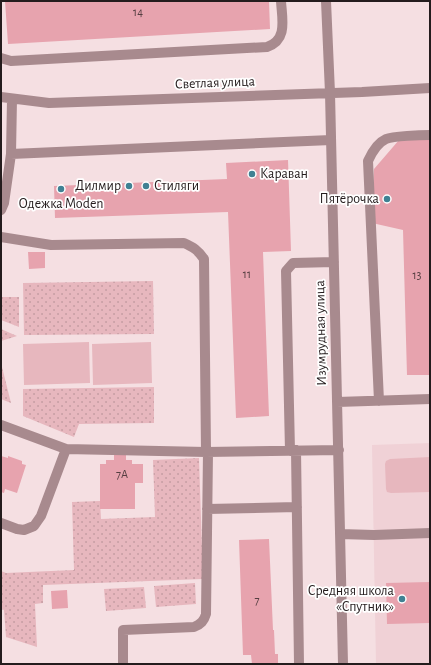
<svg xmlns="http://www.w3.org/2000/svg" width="431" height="665" font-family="'Alegreya Sans',sans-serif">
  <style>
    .built { fill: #f0d1d6 }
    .grass { fill: url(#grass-dots) }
    .garden { fill: #e7b7be }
    .building { fill: #e7a3ae }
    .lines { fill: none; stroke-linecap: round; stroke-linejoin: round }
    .minor { stroke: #a88a8e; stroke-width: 10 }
    .poi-dot { fill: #408193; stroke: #fff; stroke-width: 1.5 }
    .labels { text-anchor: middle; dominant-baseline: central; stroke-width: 3.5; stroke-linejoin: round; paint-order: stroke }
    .number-label { font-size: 12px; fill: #553e41 }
    .street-label { font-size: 14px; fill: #241c1d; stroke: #fff }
    .poi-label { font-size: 14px; fill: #241c1d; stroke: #fff; text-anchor: end }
  </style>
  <defs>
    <pattern id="grass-dots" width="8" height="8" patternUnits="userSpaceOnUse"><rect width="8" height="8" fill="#e7b7be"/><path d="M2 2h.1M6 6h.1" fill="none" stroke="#c69da3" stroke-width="1.8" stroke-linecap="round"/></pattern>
  </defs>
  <rect width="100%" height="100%" fill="#f5dfe2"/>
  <path class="built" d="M430 443V664H376L372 445Z"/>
  <path class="grass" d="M153 281 154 334 24 335 23 283Z
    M1 297H19V327L1 320Z
    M1 329 17 336 1 341Z
    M1 363 11 403 1 399Z
    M154 387V423L79 424 74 437 23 416V389Z
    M199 458 203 579 43 585V603L35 604 37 647 6 637 4 610 1 609V571L6 573 74 570 72 502 100 501 101 519 155 517 153 460Z
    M195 583 196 604 156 607 154 586Z
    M144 587 146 608 106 611 104 589Z"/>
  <path class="garden" d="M89 342 90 383 24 385 23 344Z
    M151 342 152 383 93 385 92 344Z
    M430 457V492L391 493 387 492 386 489 385 464 386 461 390 459Z"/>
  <path class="building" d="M5 1H269L270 29 8 44Z
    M430 139V375H407L403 230 372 223 374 169 399 140Z
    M288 160 291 251 263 252 269 416 236 418 228 212 55 218 54 186 227 179 226 163Z
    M28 252H45V268L29 269Z
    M114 454H126V460H132V464H143V483H135V509H100V464H106V460H114Z
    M1 456 8 458V456L22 461V464L26 465 17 493 5 489 4 493 1 492Z
    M269 539 273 630H274L275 654H278V664H252L251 655H243L239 540Z
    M430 582V623L387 624 386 583Z
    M67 590 68 608 52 609 51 591Z"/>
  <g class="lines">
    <path class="minor" d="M326 1 330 93 343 664
      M1 58 11 61 267 47C288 40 282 19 281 1
      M1 97 49 103 362 92 430 88
      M11 154 331 140
      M1 210 4 203 11 154 12 99
      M1 237 51 245 184 243C193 247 198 250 204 259L206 452 339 450
      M379 401 368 161C372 152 377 143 386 139 393 136 421 135 430 135
      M337 402 430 399
      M1 425 66 449 206 452
      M296 450 299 664
      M290 451 286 271 293 263 334 262
      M207 509 297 507
      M1 523 17 529 24 530 34 526 41 516 66 449
      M340 534 374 535 430 533
      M123 664V630L194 627C201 624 204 621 206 614L208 452"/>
  </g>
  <g class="poi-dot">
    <circle cx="252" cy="174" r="4"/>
    <circle cx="129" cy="186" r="4"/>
    <circle cx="146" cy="186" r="4"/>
    <circle cx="61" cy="189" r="4"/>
    <circle cx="387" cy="199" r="4"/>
    <circle cx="402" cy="599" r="4"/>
  </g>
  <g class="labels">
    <g class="number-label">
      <text x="138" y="12">14</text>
      <text x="247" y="274">11</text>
      <text x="417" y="275">13</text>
      <text x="122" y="474">7А</text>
      <text x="257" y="600">7</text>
    </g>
    <g class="street-label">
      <text transform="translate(215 83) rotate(-2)">Светлая улица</text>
      <text transform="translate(321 333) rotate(-91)">Изумрудная улица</text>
    </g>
    <g class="poi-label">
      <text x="260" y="174" text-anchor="start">Караван</text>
      <text x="121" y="186">Дилмир</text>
      <text x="154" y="186" text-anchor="start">Стиляги</text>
      <text x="379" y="199">Пятёрочка</text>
      <text x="61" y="204" text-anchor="middle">Одежка Moden</text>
      <text x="394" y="591">Средняя школа<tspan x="394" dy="16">«Спутник»</tspan></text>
    </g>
  </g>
  <rect width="431" height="665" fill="none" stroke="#241c1d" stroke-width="4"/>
</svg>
